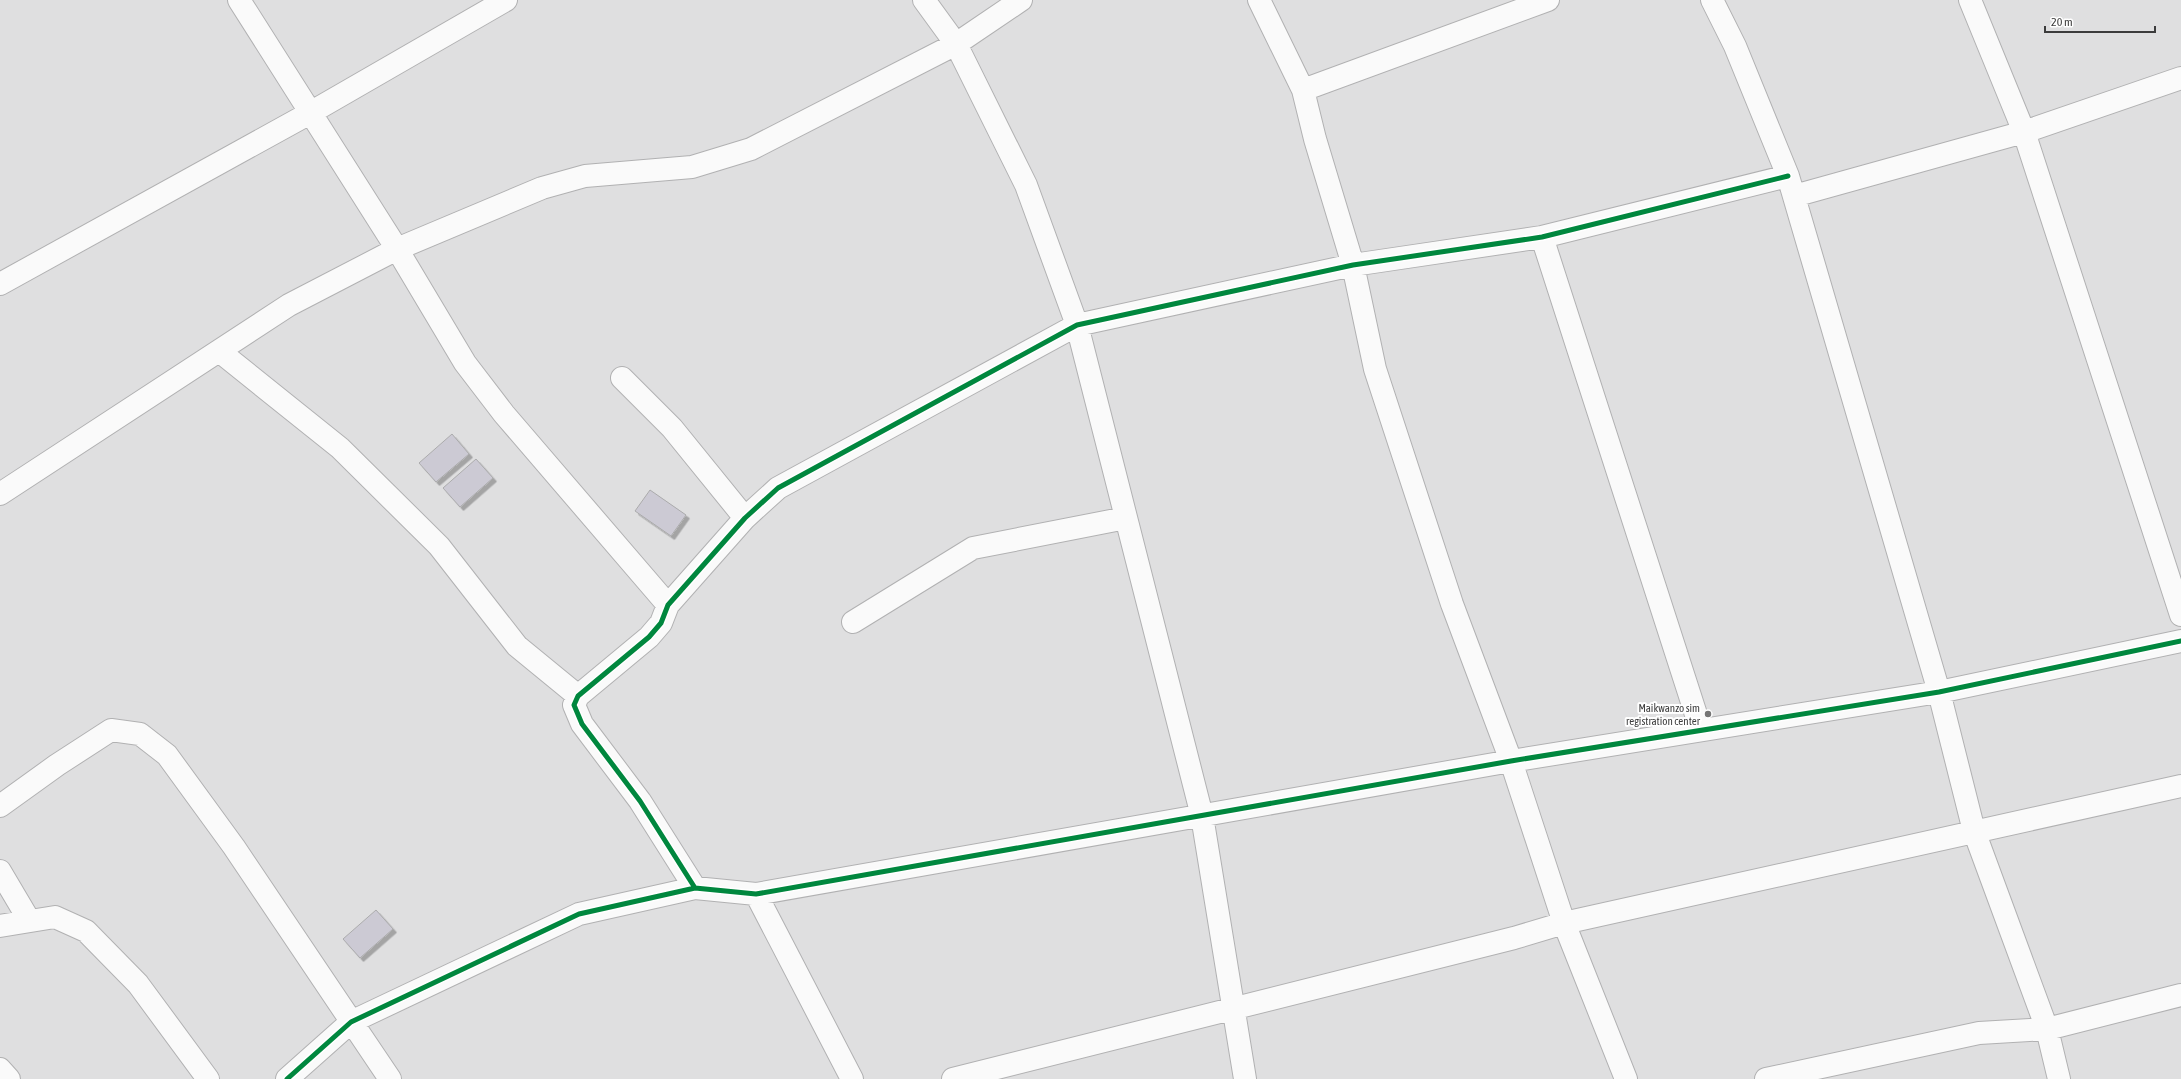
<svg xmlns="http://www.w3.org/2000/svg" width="2181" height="1079" font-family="'Asap Condensed',sans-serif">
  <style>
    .building { fill: #cccad4; stroke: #ababac; filter: url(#shadow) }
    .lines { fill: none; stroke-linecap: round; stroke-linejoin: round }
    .street-casing { stroke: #b1b1b2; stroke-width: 24 }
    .street { stroke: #fafafa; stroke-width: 22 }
    .cycleway-casing { stroke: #fff; stroke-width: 8 }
    .cycleway { stroke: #00873e; stroke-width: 5 }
    .poi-dot { fill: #757575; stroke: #fff; stroke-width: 1.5 }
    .labels { text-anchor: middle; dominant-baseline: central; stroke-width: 4; stroke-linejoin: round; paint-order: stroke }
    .poi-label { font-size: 11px; fill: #3c3c3c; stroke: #fff; text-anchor: end }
  </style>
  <defs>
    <filter id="shadow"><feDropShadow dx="3.5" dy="3.5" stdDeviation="0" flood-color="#0004"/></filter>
  </defs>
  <rect width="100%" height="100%" fill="#dfdfe0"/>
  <path class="building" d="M452 434 469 454 436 482 419 463Z
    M476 459 493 478 460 507 443 488Z
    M650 490 686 515 671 536 635 511Z
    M376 910 393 929 360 958 343 939Z"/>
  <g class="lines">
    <g class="street-casing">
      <path id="street" d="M239 0 397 249 465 363 504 414 668 605
        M924 0 956 44 1026 185 1077 325 1202 816 1245 1079
        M1259 0 1303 90 1315 139 1353 265 1375 369 1452 604 1511 761 1564 923 1626 1079
        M1712 0 1735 46 1788 176 1939 692 1974 831 2047 1029 2059 1079
        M1970 0 2024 132 2181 615
        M1303 90 1548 0
        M1794 196 2024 132 2181 78
        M1542 237 1701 730
        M0 284 310 113 506 0
        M219 351 340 448 439 546 517 646 578 696
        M622 378 672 428 745 518
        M0 494 289 305 397 249 542 188 585 176 692 167 751 149 956 44 1021 0
        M853 622 973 548 1126 518
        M0 806 57 765 111 730 140 734 167 755 234 847 390 1079
        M0 871 29 920
        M695 888 640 801 582 724 574 705 578 696 649 637 661 623 668 605 745 518 778 488 1077 325 1353 265 1542 237 1788 176
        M756 894 852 1079
        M0 926 55 917 86 931 138 984 208 1079
        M0 1069 9 1079
        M287 1079 351 1022 579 914 695 888 756 894 1511 761 1939 692 2181 641
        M953 1079 1514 938 1564 923 2181 786
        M1766 1079 1979 1033 2047 1029 2181 995"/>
    </g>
    <use href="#street" class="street"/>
    <g class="cycleway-casing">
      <path id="cycleway" d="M695 888 640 801 582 724 574 705 578 696 649 637 661 623 668 605 745 518 778 488 1077 325 1353 265 1542 237 1788 176
        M287 1079 351 1022 579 914 695 888 756 894 1511 761 1939 692 2181 641"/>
    </g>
    <use href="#cycleway" class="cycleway"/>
  </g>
  <circle class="poi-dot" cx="1708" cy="714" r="4"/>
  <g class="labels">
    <g class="poi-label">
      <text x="1700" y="708">Maikwanzo sim<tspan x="1700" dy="13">registration center</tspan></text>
    </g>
  </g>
  <path d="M2045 26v6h110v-6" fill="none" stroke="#3c3c3c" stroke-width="2"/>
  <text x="2051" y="26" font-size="12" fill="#3c3c3c" stroke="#ffffff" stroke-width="3" paint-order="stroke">20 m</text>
</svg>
